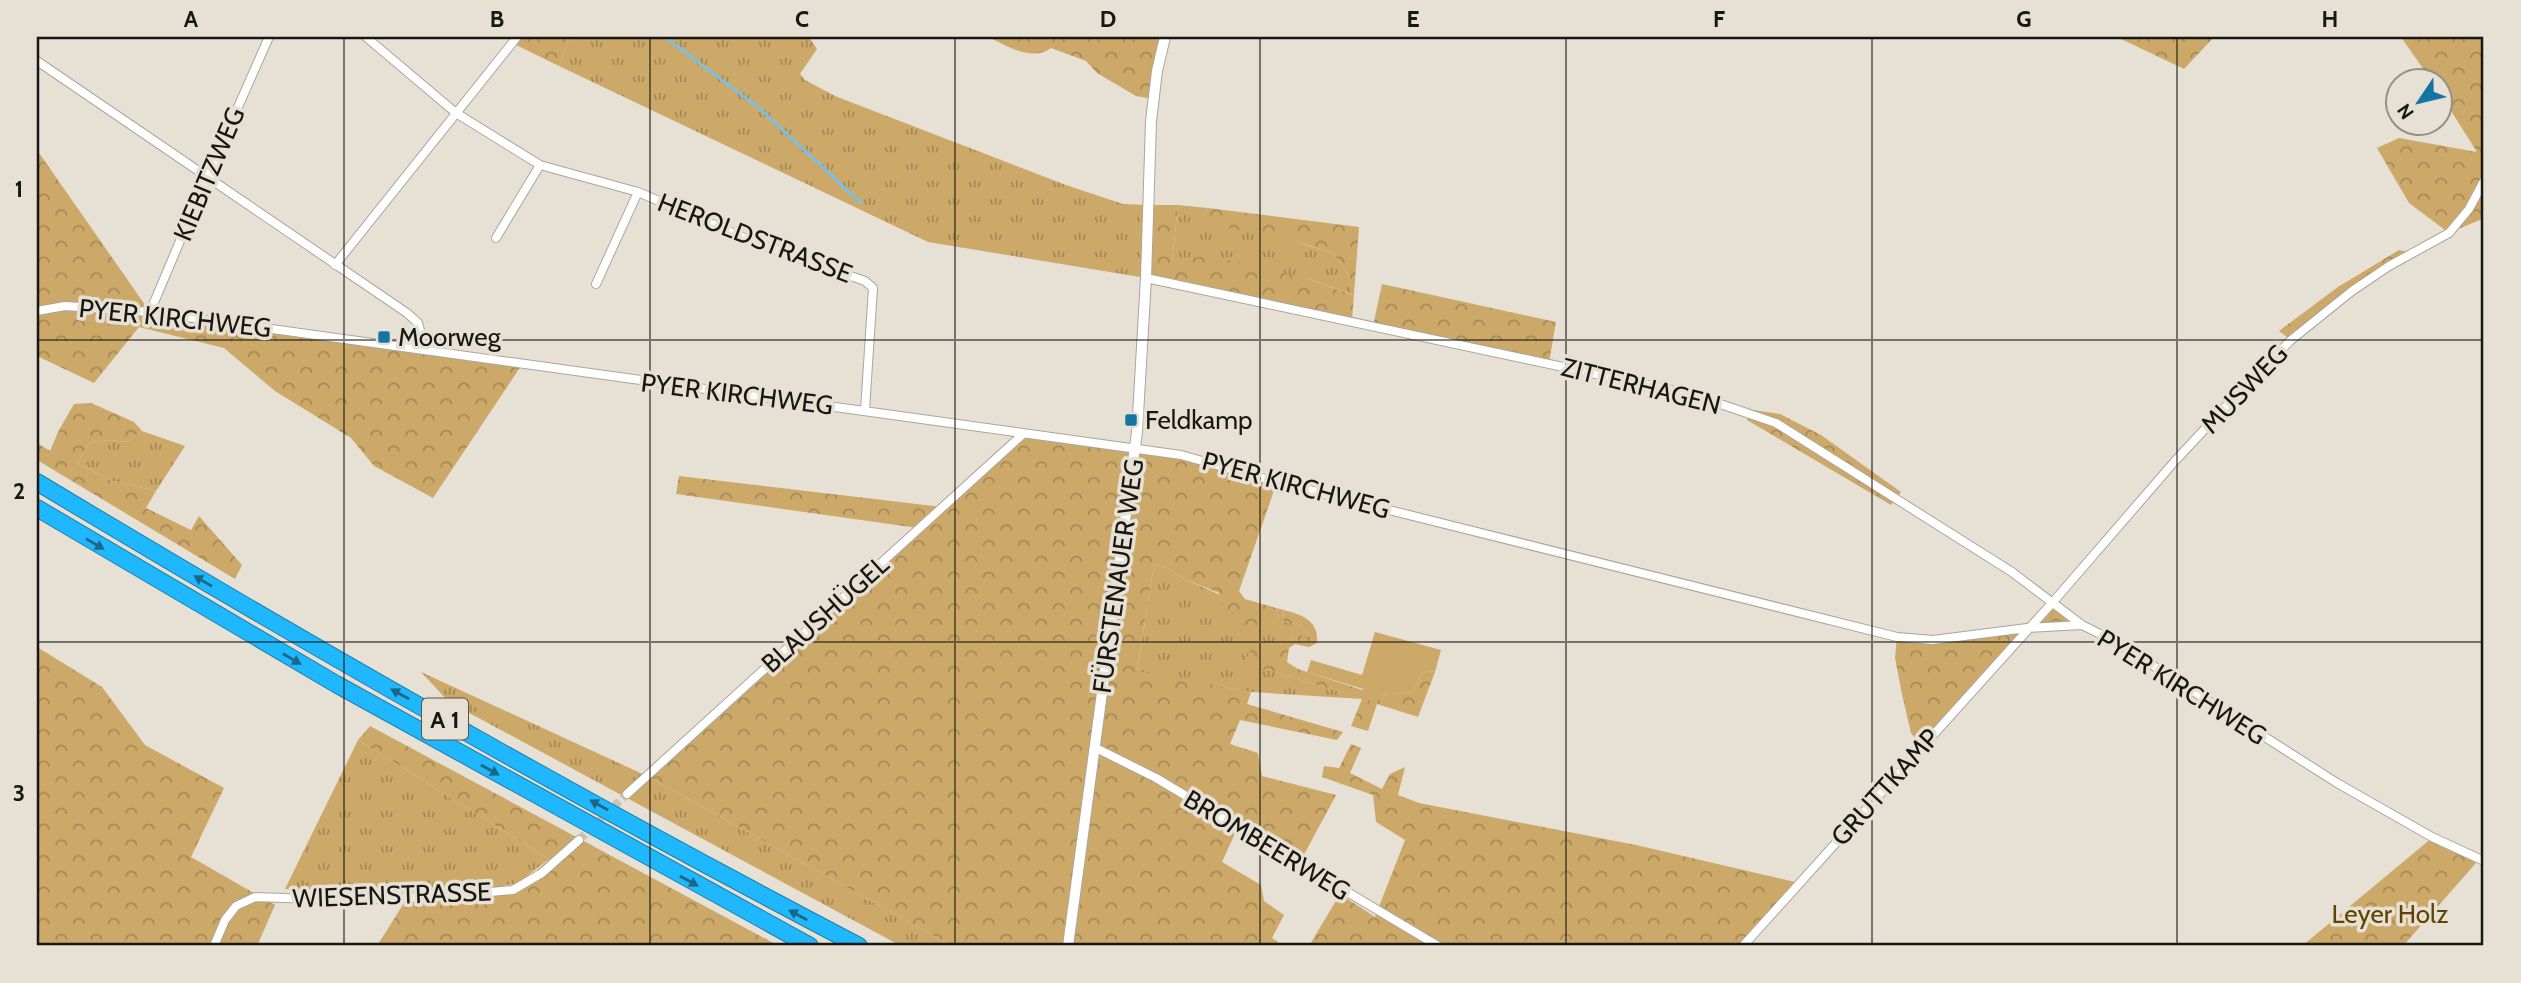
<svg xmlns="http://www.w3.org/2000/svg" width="2521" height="983" font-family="Cabin,sans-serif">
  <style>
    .grass { fill: url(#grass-tufts) }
    .forest { fill: url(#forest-crowns) }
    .green { fill: #cda969 }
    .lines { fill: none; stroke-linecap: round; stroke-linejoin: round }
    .stream { stroke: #6cc4f7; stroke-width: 2.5 }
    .minor-tunnel { stroke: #c8c2b8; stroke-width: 8; stroke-dasharray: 8 4; stroke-linecap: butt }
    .minor-casing { stroke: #aba59a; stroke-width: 10 }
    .tertiary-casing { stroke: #aba59a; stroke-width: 12 }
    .motorway-casing { stroke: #1d7fab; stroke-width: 18 }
    .minor { stroke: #fff; stroke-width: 8 }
    .tertiary { stroke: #fff; stroke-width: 10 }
    .motorway { stroke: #1fb7fd; stroke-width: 16 }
    .oneway { fill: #1c6788 }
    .grid { fill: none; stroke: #191713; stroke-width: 2; stroke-opacity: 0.55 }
    .poi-dot { fill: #1575a2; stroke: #e7e0d5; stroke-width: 2.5 }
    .labels { text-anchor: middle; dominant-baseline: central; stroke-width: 7; stroke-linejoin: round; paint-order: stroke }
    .shield { fill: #e7e0d5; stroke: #57534d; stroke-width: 2 }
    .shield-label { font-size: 24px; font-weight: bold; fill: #191713 }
    .street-label { font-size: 26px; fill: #191713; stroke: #e7e0d5 }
    .poi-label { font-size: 26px; fill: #191713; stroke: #e7e0d5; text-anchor: start }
    .park-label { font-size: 26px; fill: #604400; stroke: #e7e0d5 }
    .neatline { fill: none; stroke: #191713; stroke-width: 2.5 }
    .grid-label { font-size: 23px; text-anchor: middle; font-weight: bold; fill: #191713 }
  </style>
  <defs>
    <pattern id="grass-tufts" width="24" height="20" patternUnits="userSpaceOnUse" patternTransform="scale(1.75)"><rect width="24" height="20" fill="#cda969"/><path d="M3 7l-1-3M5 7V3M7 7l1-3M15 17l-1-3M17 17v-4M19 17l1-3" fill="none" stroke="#a68955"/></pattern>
    <pattern id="forest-crowns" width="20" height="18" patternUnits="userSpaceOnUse" patternTransform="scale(1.75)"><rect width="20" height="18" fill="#cda969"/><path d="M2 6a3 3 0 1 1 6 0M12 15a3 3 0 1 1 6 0" fill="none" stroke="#a68955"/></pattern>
  </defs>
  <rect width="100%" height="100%" fill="#e7e0d5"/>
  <path class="grass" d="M570 37H809L817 49 800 74 805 80 835 96 1066 185 1123 204 1147 205 1146 278 928 242 559 66Z
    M1178 205 1208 208 1205 215 1333 253 1349 276 1354 295 1309 279 1172 262Z
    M142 431 185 446 156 491 112 481 77 463 90 442 111 440 126 442Z
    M1154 564 1167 568 1184 579 1278 620 1276 608 1284 610 1283 621 1300 626 1309 636 1306 638 1293 637 1280 645 1253 646 1265 669 1363 699 1251 692 1137 672Z
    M421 672 647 776 952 946H901L449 702Z
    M358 740 549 859 518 883 493 888 407 892 285 889Z"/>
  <path class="forest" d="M517 37H570L559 66 512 43Z
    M989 37H1165L1153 99 1136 96 1097 73 1086 61 1051 48C1033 62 1006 46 989 37Z
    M2117 37H2214L2184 69Z
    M2401 37H2484V214L2482 219 2449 233 2409 203 2377 148 2399 138 2477 152 2441 95 2440 80H2431Z
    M37 150 150 312 523 363 433 498 374 466 351 438 275 391 224 348 139 327 94 383 37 356Z
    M1147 205H1178L1172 262 1204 256 1247 263 1309 279 1353 295 1349 276 1333 253 1304 244 1208 223 1205 215 1208 208 1359 227 1352 321 1373 326 1382 284 1556 322 1549 363 1146 278Z
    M2399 250 2413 253 2389 266 2291 340 2279 331 2338 287Z
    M91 403 134 422 142 431 126 442 111 440 90 442 77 463 112 481 156 491 146 508 191 530 199 516 242 565 235 579 37 460V443L50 451 59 430 74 404Z
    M1747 409 1780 414 1821 435 1901 492 1891 505 1747 420Z
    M1023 434 1144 449 1277 482 1239 591 1245 599 1276 608 1278 620 1271 631 1225 619 1219 593 1184 579 1167 568 1154 564 1137 671 1251 692 1247 704 1343 732 1337 740 1240 720 1230 744 1258 753 1262 776 1336 795 1299 864 1238 827 1222 862 1261 885 1264 901 1284 915 1272 938 1284 946H952L647 776 918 528 676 494 679 476 942 507Z
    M2053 602 2082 625 2027 629 1921 746 1911 733 1902 694 1895 658 1897 637 1933 640 2027 629Z
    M1284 610C1303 615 1319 621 1317 643L1309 647 1295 644 1289 648 1287 662 1298 669 1378 695 1413 692 1421 674 1429 671 1435 672 1418 717 1377 704 1368 731 1351 726 1362 699 1265 669 1258 678 1248 676 1246 659 1253 645H1280L1293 637 1294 632 1306 638 1309 636 1300 626 1283 621Z
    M37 647 102 687 145 745 224 788 191 857 275 905 257 946H37Z
    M370 726 779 946H377L404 903 407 892C436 890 492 894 518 883 530 878 540 868 549 859L358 740Z
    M1351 744 1361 748 1350 773 1382 789 1390 774 1405 767 1398 795 1419 803 1636 845 1799 883 1742 946H1309L1340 894 1375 917 1405 840 1376 822 1373 795 1322 777 1324 766 1339 768Z
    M2433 837 2476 863 2403 946H2302Z"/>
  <path class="green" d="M1375 632 1441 650 1435 672 1429 671 1421 674 1413 692 1379 695 1377 704 1363 699V689L1307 672 1311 660 1362 675Z"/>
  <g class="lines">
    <path class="stream" d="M665 37 759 108 861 203"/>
    <path class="minor-tunnel" d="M579 840 627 794"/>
    <g class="minor-casing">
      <path id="minor" d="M366 37 456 113 540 165 638 192 756 243 865 281 873 288 865 410
        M37 61 407 313 418 323 425 349
        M496 238 540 165
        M335 265 517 37
        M1146 278 1694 395 1776 423 2012 572 2082 625
        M596 284 638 192
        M37 311 65 306 150 312 1181 455 1277 482 1897 637 1933 640 2027 628 2082 625 2116 642 2337 783 2432 837 2484 861
        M150 312 207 177 269 37
        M1094 747 1156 778 1438 946
        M627 794 1023 434
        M214 946 225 920 236 906 255 897 341 900 432 897 513 890 542 873 579 840
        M1743 946 2053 602 2175 461 2244 387 2291 340 2352 291 2389 266 2449 233 2469 209 2484 181"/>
    </g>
    <g class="tertiary-casing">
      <path id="tertiary" d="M1068 946 1137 432 1146 278 1151 121 1157 71 1165 37"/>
    </g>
    <g class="motorway-casing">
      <path id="motorway" d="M37 482C306 644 580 800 859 946
        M37 508 336 684 810 946"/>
    </g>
    <use href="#minor" class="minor"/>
    <use href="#tertiary" class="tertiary"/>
    <use href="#motorway" class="motorway"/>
  </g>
  <defs><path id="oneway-solid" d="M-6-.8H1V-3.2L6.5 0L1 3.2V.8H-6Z" transform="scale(1.75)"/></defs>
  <g class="oneway">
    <use href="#oneway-solid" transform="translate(95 544) rotate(31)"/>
    <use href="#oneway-solid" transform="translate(203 581) rotate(-149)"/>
    <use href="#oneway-solid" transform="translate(292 659) rotate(30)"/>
    <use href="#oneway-solid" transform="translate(400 694) rotate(-151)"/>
    <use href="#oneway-solid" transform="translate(490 770) rotate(29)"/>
    <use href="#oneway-solid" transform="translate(599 805) rotate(-151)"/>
    <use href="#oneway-solid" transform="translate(689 881) rotate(29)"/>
    <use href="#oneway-solid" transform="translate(798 915) rotate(-152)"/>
  </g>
  <path class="grid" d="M344 37V946M650 37V946M955 37V946M1260 37V946M1566 37V946M1872 37V946M2177 37V946M37 340H2484M37 642H2484"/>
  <g class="poi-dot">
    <rect x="377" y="330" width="14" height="14" rx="3.5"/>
    <rect x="1124" y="413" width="14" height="14" rx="3.5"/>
  </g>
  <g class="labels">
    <rect class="shield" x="422" y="698.5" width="46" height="41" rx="5"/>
    <g class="shield-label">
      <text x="445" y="719">A 1</text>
    </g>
    <g class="street-label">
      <text transform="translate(209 174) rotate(-67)">KIEBITZWEG</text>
      <text transform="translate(755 238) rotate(21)">HEROLDSTRASSE</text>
      <text transform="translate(175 318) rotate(6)">PYER KIRCHWEG</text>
      <text transform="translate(1641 386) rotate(14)">ZITTERHAGEN</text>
      <text transform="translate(2244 389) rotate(-46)">MUSWEG</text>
      <text transform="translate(737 394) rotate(7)">PYER KIRCHWEG</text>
      <text transform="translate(1296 485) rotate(15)">PYER KIRCHWEG</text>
      <text transform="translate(1118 576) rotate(-82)">FÜRSTENAUER WEG</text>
      <text transform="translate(825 614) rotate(-42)">BLAUSHÜGEL</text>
      <text transform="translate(2182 687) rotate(32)">PYER KIRCHWEG</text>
      <text transform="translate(1885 787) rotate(-48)">GRUTTKAMP</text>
      <text transform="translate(1267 845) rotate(31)">BROMBEERWEG</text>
      <text transform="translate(392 895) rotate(-2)">WIESENSTRASSE</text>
    </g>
    <g class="poi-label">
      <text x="398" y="337">Moorweg</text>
      <text x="1145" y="420">Feldkamp</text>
    </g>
    <g class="park-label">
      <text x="2390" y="914">Leyer Holz</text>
    </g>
  </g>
  <rect width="2521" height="983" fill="none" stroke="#e7e0d5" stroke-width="77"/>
  <g transform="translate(2419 102) rotate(235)"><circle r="33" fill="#e7e0d5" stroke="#959087" stroke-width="2"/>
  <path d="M0-5L12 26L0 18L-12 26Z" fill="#1575a2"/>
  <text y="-10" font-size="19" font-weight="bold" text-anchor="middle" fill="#191713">N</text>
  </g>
  <rect x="38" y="38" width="2444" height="906" class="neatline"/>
  <g class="grid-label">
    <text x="191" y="27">A</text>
    <text x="497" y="27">B</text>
    <text x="802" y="27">C</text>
    <text x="1108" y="27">D</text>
    <text x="1413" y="27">E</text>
    <text x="1719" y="27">F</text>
    <text x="2024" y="27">G</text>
    <text x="2330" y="27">H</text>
    <text x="19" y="197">1</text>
    <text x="19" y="499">2</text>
    <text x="19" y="801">3</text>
  </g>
</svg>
